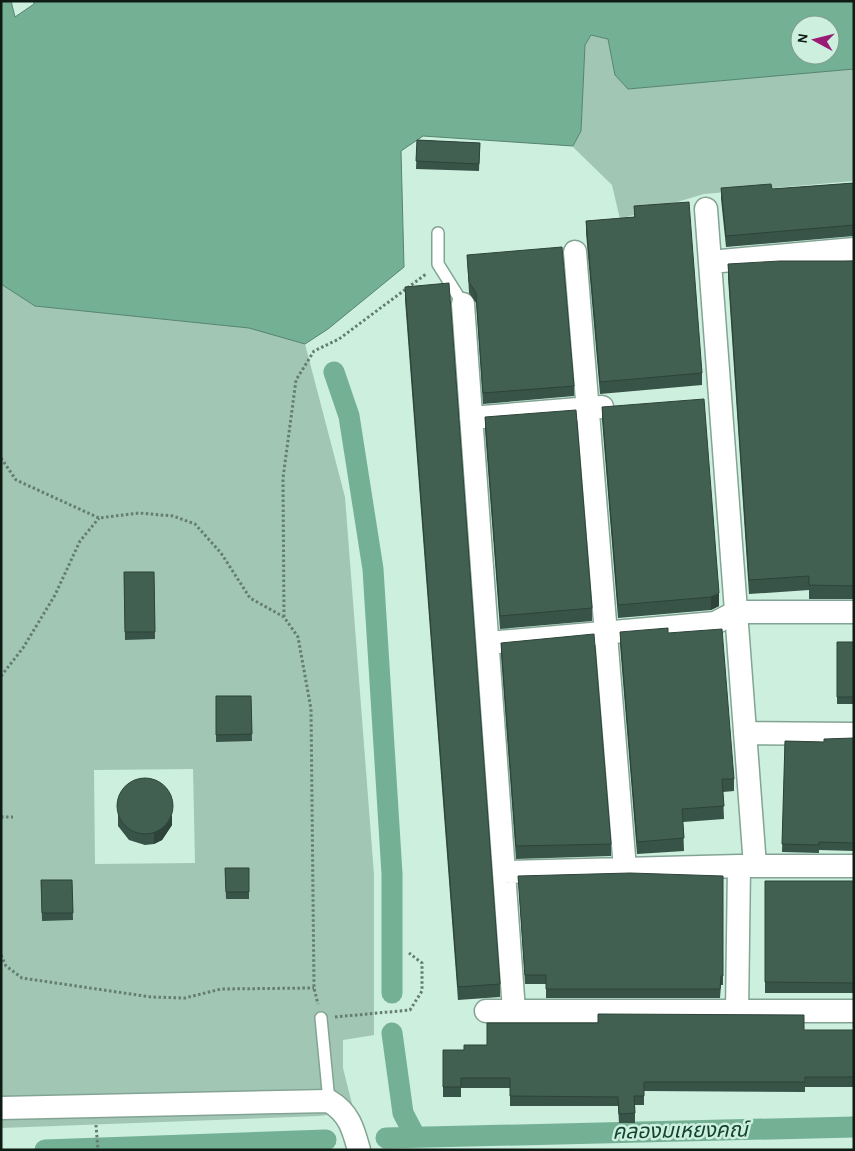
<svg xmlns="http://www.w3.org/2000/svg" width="855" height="1151" font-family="'Alegreya Sans','Noto Sans Thai',sans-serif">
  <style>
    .green { fill: #a1c6b4; fill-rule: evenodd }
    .water { fill: #74b094; stroke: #56846e; fill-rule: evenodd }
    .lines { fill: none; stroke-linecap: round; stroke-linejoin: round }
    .canal { stroke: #74b094; stroke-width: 21 }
    .service-casing { stroke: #83a494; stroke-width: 14 }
    .minor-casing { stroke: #83a494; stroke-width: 25 }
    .path { stroke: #657c71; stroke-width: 3; stroke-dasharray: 2.5 2.5; stroke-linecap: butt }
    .service { stroke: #fff; stroke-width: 11 }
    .minor { stroke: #fff; stroke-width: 22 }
    .wall { fill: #385347 }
    .shaded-wall { fill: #2e4339 }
    .building { fill: #416052; stroke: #2e4339 }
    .labels { text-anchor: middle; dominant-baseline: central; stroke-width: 5; stroke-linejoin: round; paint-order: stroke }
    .water-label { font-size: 21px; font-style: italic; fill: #114330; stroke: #ccefde }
  </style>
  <rect width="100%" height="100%" fill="#ccefde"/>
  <path class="green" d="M591 35 608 39 615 75 628 89 854 69V181L704 194 620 219 612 185 573 147 581 131 585 45Z
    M1 284 35 306 249 328 305 344 345 497 374 875V1035L343 1040V1068L354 1112 319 1116 1 1128ZM193 769 195 863 95 864 94 770Z"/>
  <path class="water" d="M1 1H11L15 17 34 4V1H854V69L628 89 615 75 608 39 591 35 585 45 581 131 573 146 423 136 401 151 404 267 328 329 305 344 249 328 35 306 1 284ZM800 25H830V55H800Z"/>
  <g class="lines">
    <path class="canal" d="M334 372 349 416 373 569 392 874V993
      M392 1033 403 1113 415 1136
      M386 1138 854 1127
      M45 1150 326 1140"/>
    <g class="service-casing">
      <path id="service" d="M438 233V264L463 304
        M321 1018 329 1101"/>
    </g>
    <g class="minor-casing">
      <path id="minor" d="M706 209 755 866
        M575 252 625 869
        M710 262 854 249
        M463 304 514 1011
        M471 418 602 407
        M488 643 715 623 736 612H854
        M745 733 854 734
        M504 872 739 866H854
        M486 1011H854
        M737 1012 739 866
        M1 1108 329 1101C349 1113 353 1128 359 1150"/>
    </g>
    <path class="path" d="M1 458 16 480 99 518 139 513 173 516 195 524 221 553 250 598 284 617 298 637 311 709 314 988 318 1004
      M284 617 283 478 296 380 314 351 339 339 426 274
      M1 676 23 648 55 595 80 541 99 518
      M1 817H13
      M1 955 6 966 22 978 151 997 185 998 221 989 314 988
      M335 1017 410 1010 422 991V963L409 953
      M96 1125 98 1150"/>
    <use href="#service" class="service"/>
    <use href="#minor" class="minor"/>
  </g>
  <path class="wall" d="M417 140 480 143 479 171 416 169Z
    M854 183V236L726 247 721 199V188L772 189Z
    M634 206 702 373V385L600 394 586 233V221L634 217Z
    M467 255 574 386V396L483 404 476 303 469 293Z
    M854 261V599H809V590L749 594 728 278V264Z
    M405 287 500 984V997L458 1000 405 300Z
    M602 407 719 606 711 610 618 618 602 420Z
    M485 417 592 608V621L500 629 485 430Z
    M124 572H154L155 639 125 640Z
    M620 632 668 633 734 779V791L723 792 724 819 683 822 684 851 637 854 620 645Z
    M837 642H854V704H837Z
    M501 643 611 844V856L516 859 501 655Z
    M216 696H251L252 741 216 742Z
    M854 738V851L819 850V853L782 852 785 741 824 742Z
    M118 798 172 825 162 840 154 844 145 845 129 840 118 826Z
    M225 868H249V899H226Z
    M518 876H723V985H721L720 998H546V984H525Z
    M41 880H72L73 920 42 921Z
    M765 881H854V993H765Z
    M804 1030H854V1087H805V1092L644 1091V1105H635V1123H619L618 1106H510V1088H461V1097H443V1050H464L487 1045Z"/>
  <path class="shaded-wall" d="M719 593V606L711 610V597Z
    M172 815V825L162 840 154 844V833Z"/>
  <path class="building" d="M417 140 480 143 479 164 416 161Z
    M854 183V225L726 236 721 188 771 184 772 189Z
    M689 202 702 373 600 382 586 221 635 217 634 206Z
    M562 247 574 386 483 393 476 293 469 282 467 255Z
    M780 261H854V586L809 585V576L749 580 728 264Z
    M449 283 500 984 458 987 405 287Z
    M704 399 719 593 711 597 618 605 602 407Z
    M576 410 592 608 500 616 485 417Z
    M124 572H154L155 632H125Z
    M668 628V633L722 629 734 779H722L724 806 682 809 684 838 637 842 620 632Z
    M594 634 611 844 516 846 501 643Z
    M837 642H854V697H837Z
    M216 696H251L252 734 216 735Z
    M854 738V843L819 842V845L782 844 785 741 824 742V739Z
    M117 806a28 28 0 1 1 56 0a28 28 0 1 1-56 0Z
    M225 868H249V892H226Z
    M630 873 723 876V976H721L720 989H546V975H525L518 876Z
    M41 880H72L73 913H42Z
    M765 881H854V983L765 982Z
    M598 1014 804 1015V1030H854V1077H805V1082H644V1096H634L635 1113 619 1114 618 1097 510 1096V1078H461V1087H443V1050H464V1045H487V1023H598Z"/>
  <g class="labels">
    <g class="water-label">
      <text transform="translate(680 1131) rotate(-1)">คลองมเหยงคณ์</text>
    </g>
  </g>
  <rect width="855" height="1151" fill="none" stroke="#0f1c16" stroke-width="5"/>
  <g transform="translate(815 40) rotate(277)"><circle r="24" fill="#ccefde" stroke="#809b8e"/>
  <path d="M0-4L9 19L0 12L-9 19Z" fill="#991b73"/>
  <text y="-8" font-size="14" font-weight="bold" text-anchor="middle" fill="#0f1c16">N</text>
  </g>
</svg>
